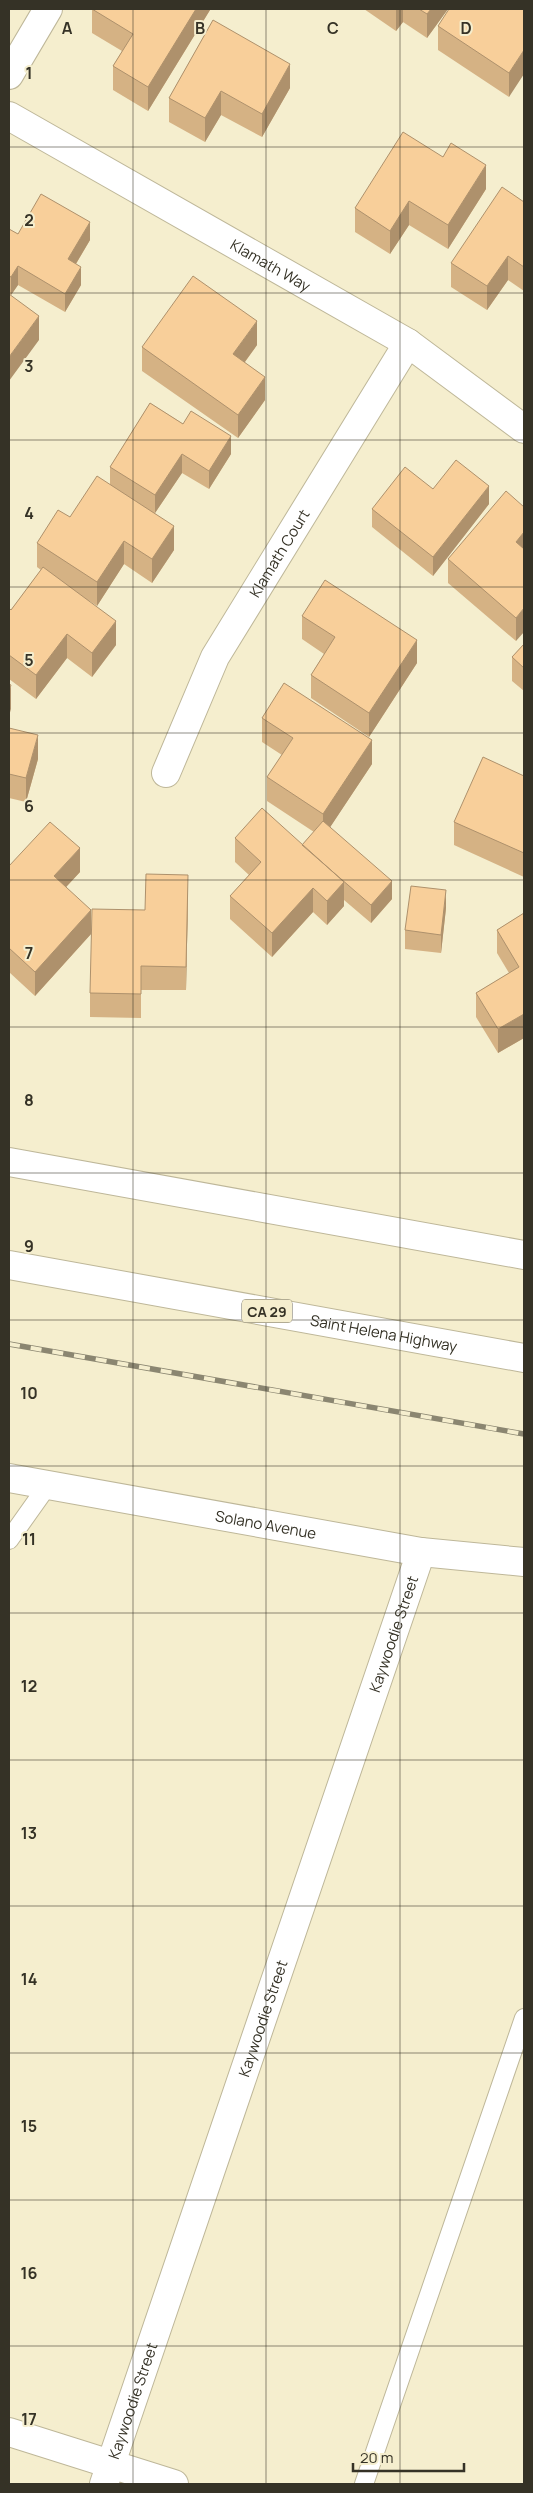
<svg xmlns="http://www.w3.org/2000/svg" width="533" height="2493" font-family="Manrope,sans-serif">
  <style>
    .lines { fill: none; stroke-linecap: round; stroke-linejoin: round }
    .lane-casing { stroke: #beb799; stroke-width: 20 }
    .street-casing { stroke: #beb799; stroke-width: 30 }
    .secondary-casing { stroke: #beb799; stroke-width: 30 }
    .highway-casing { stroke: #beb799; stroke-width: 30 }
    .lane { stroke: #fff; stroke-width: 18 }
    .street { stroke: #fff; stroke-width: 28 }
    .secondary { stroke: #fff; stroke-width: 28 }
    .highway { stroke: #fff; stroke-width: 28 }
    .rail-casing { stroke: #8b8671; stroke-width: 5.5 }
    .rail { stroke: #f5eece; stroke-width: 4; stroke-dasharray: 11; stroke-linecap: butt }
    .wall { fill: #d5b284 }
    .shaded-wall { fill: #ae916c }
    .building { fill: #f8cf9a; stroke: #ae916c }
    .grid { fill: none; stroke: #353226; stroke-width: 1; stroke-opacity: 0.55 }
    .labels { text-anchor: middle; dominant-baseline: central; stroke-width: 4; stroke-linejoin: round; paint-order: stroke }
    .shield { fill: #f5eece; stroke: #6f6a58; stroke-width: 1 }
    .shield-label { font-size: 14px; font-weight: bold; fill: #353226 }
    .street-label { font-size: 15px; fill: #353226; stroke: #f5eece }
    .grid-label { font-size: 16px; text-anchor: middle; font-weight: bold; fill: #353226; stroke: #f5eece; stroke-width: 4; stroke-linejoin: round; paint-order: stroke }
  </style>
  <rect width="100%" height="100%" fill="#f5eece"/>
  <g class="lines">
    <g class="lane-casing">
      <path id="lane" d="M9 1540 48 1485
        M364 2484 524 2018"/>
    </g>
    <g class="street-casing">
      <g id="street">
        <path d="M9 75 48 9"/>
        <path id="s1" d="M9 116 408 343 524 429"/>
        <path id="s2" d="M166 773 215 657 408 343"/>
        <path d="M9 2432 174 2484"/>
        <path id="s3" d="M104 2484 421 1552"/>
      </g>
    </g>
    <g class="secondary-casing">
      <g id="secondary">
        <path id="s4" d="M9 1478 421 1552 524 1562"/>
      </g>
    </g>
    <g class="highway-casing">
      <g id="highway">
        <path d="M9 1162 524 1255"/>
        <path id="s5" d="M9 1265 524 1358"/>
      </g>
    </g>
    <use href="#lane" class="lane"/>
    <use href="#street" class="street"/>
    <use href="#secondary" class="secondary"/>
    <use href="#highway" class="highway"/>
    <g class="rail-casing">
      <path id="rail" d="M9 1344 524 1434"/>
    </g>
    <use href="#rail" class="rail"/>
  </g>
  <path class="wall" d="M92 9H210V10L148 111 113 90V66L122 51 92 33Z
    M364 9H448L427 38 403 22 396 31Z
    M524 9 509 97 438 50V26Z
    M213 20 290 88 262 137 221 115 205 142 169 122V98Z
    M486 189 448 249 409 225 390 254 355 232V208Z
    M524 202V291L508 280 487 310 451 287V263Z
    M9 229 18 234 90 240 76 264 81 285 65 312 18 285 11 295 9 294Z
    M257 345 245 362 265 400 238 438 142 371V347Z
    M150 403 231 454 209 489 182 473 155 513 174 550 152 583 124 564 97 606 88 600 116 645 92 677 67 658 36 699 9 679V608L11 610 41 570 37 567V543L70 517 110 484V467Z
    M433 489 489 504 433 576 372 527V509Z
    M524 507 516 641 448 583V559Z
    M302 616 417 663 369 737 311 698V675L324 654 302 639Z
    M524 644V691L512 681V657Z
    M262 718 372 764 330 827 392 899 371 923 344 900V906L327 925 313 912 272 957 230 919V896L249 875 235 862V838L302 845 314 832 267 801V777L282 755 262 742Z
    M9 728 38 759 26 802 9 798Z
    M524 776V877L454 845V822Z
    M9 866 80 872 66 887 91 934 35 996 9 972Z
    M188 899 186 990H141V1018L90 1017V993L145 910Z
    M446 908 441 953 405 949V930Z
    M524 913V1038L498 1053 476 1017V993L509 973 497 953V930Z"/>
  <path class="shaded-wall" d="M196 9H210V10L148 111V87Z
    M396 9H403V22L396 31Z
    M431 9H448L427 38V14Z
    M524 50V74L509 97V73Z
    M290 64V88L262 137V114Z
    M221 91V115L205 142V118Z
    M486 165V189L448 249V225Z
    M409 201V225L390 254V231Z
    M90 222V240L68 277V259Z
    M508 256V280L487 310V286Z
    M18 266V285L11 295V277Z
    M81 267V285L65 312V294Z
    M39 316V340L9 381V357Z
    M257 321V345L233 378V354Z
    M265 377V400L238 438V415Z
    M231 436V454L209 489V471Z
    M182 454V473L155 513V495Z
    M489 486V504L433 576V557Z
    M174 526V550L152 583V559Z
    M524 532V556L516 542Z
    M124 541V564L97 606V582Z
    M524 608V632L516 641V618Z
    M116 621V645L92 677V653Z
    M67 634V658L36 699V675Z
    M417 640V663L369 737V713Z
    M11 685V709L9 716V692Z
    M38 735V759L26 802V778Z
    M372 740V764L323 838V814Z
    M80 848V872L54 900V876Z
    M188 875V899L186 990V967Z
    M392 881V899L371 923V905Z
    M344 882V906L327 925V901Z
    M313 888V912L272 957V933Z
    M446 890V908L441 953V935Z
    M91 910V934L35 996V972Z
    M524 1014V1038L498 1053V1029Z"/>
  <path class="building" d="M92 9H196L148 87 113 66 133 34Z
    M419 9H431L427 14Z
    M449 9H524V50L509 73 438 26Z
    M213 20 290 64 262 114 221 91 205 118 169 98Z
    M403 132 443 157 451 143 486 165 448 225 409 201 390 231 355 208Z
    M502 187 524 202V267L508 256 487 286 451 263Z
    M41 194 90 222 68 259 81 267 65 294 18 266 11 277 9 276V229L18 234Z
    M193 276 257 321 233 354 265 377 238 415 142 347Z
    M9 294 39 316 9 357Z
    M150 403 183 424 191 411 231 436 209 471 182 454 155 495 110 467Z
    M456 460 489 486 433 557 372 509 405 467 433 489Z
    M97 476 174 526 152 559 124 541 97 582 37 543 58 510 70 517Z
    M506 491 524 507V532L516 542 524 549V608L516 618 448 559Z
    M43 567 116 621 92 653 67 634 36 675 9 655V608L11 610Z
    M325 580 417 640 369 713 311 675 335 637 302 616Z
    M524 644V668L512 657Z
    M284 683 372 740 323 814 267 777 293 738 262 718Z
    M9 684 11 685 9 692Z
    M9 728 38 735 26 778 9 774Z
    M483 757 524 776V853L454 822Z
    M262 808 344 882 327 901 313 888 272 933 230 896 261 862 235 838Z
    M323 821 392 881 371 905 302 845Z
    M50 822 80 848 54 876 91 910 35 972 9 948V866Z
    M146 874 188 875 186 967 141 966V994L90 993 92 909 145 910Z
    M411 886 446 890 441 935 405 930Z
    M524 913V1014L498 1029 476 993 519 967 497 930Z"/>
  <path class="grid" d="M133 9V2484M266 9V2484M400 9V2484M9 147H524M9 293H524M9 440H524M9 587H524M9 733H524M9 880H524M9 1027H524M9 1173H524M9 1320H524M9 1466H524M9 1613H524M9 1760H524M9 1906H524M9 2053H524M9 2200H524M9 2346H524"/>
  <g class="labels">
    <rect class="shield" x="242" y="1299.5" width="50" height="23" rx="4"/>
    <g class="shield-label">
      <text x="267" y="1311">CA 29</text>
    </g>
    <g class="street-label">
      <text stroke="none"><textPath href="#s1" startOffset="301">Klamath Way</textPath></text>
      <text stroke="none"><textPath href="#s2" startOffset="248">Klamath Court</textPath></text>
      <text stroke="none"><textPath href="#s5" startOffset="381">Saint Helena Highway</textPath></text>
      <text stroke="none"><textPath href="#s4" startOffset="261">Solano Avenue</textPath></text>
      <text stroke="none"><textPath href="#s3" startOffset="898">Kaywoodie Street</textPath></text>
      <text stroke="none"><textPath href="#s3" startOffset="492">Kaywoodie Street</textPath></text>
      <text stroke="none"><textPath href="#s3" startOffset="88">Kaywoodie Street</textPath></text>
    </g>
  </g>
  <g class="grid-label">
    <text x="67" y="34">A</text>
    <text x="200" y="34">B</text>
    <text x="333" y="34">C</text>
    <text x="466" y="34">D</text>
    <text x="29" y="79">1</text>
    <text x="29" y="226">2</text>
    <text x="29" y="372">3</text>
    <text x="29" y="519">4</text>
    <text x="29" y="666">5</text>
    <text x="29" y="812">6</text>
    <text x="29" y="959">7</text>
    <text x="29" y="1106">8</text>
    <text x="29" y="1252">9</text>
    <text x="29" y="1399">10</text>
    <text x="29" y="1545">11</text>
    <text x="29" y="1692">12</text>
    <text x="29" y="1839">13</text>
    <text x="29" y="1985">14</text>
    <text x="29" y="2132">15</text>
    <text x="29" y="2279">16</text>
    <text x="29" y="2425">17</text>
  </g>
  <rect width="533" height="2493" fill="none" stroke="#353226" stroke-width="20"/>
  <path d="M353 2463v8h111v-8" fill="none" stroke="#353226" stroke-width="2.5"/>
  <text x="360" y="2463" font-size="15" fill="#353226" stroke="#f5eece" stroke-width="4" paint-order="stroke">20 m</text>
</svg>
